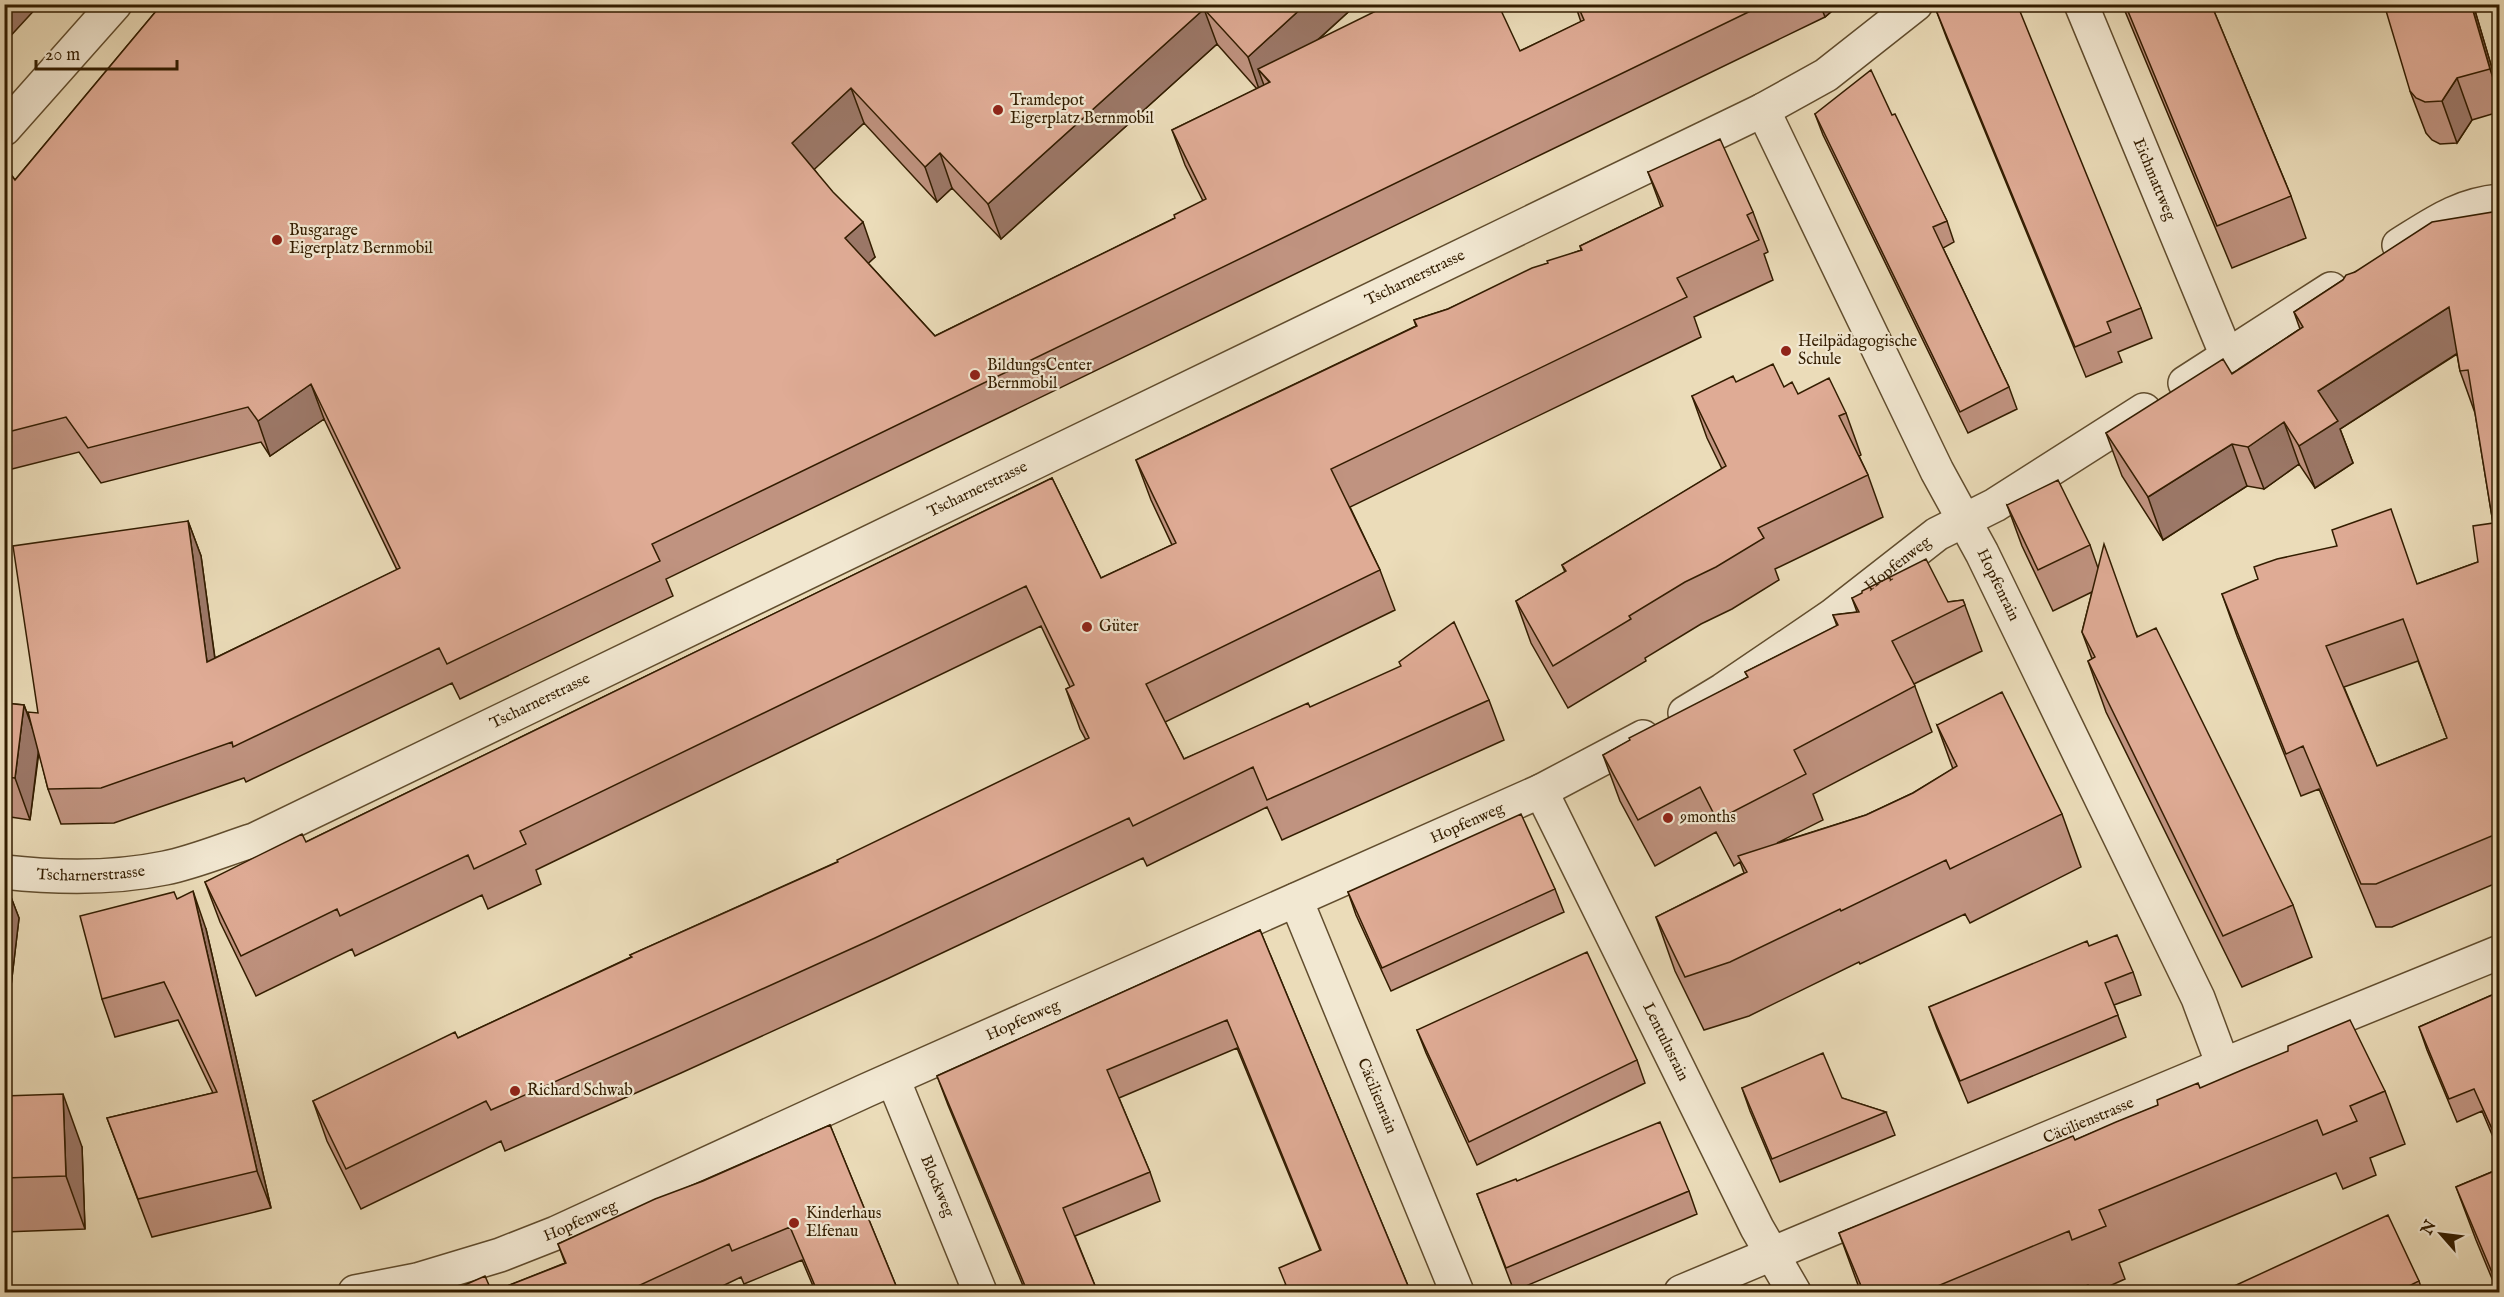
<svg xmlns="http://www.w3.org/2000/svg" width="2504" height="1297" font-family="'IM FELL English',serif">
  <style>
    .lines { fill: none; stroke-linecap: round; stroke-linejoin: round }
    .minor-casing { stroke: #614d2e; stroke-width: 36 }
    .minor { stroke: #f2e8d2; stroke-width: 33 }
    .wall { fill: #c09380; stroke: #331d00; stroke-width: 1.5; fill-rule: evenodd }
    .shaded-wall { fill: #9c7868; stroke: #331d00; stroke-width: 1.5 }
    .building { fill: #dfab95; stroke: #331d00; stroke-width: 1.5; fill-rule: evenodd }
    .poi-dot { fill: #8f2418; stroke: #f2e8d2; stroke-width: 2 }
    .labels { text-anchor: middle; dominant-baseline: central; stroke-width: 4.5; stroke-linejoin: round; paint-order: stroke }
    .poi-label { font-size: 16px; fill: #331d00; stroke: #f2e8d2; text-anchor: start }
    .street-label { font-size: 16px; fill: #331d00; stroke: #f2e8d2 }
  </style>
  <rect width="100%" height="100%" fill="#ebdcb9"/>
  <filter id="stains"><feTurbulence type="fractalNoise" baseFrequency=".00333" numOctaves="4"/><feColorMatrix values="0 0 0 0 .2 0 0 0 0 .09 0 0 0 0 .02 0 0 0 .5 -.17"/></filter>
  <radialGradient id="worn" r=".72"><stop offset=".6" stop-color="#630" stop-opacity="0"/><stop offset="1" stop-color="#630" stop-opacity=".3"/></radialGradient>
  <g class="lines">
    <g class="minor-casing">
      <g id="minor">
        <path id="s1" d="M2081 4 2227 356"/>
        <path id="s2" d="M1763 110 1937 471 1982 553 2198 998 2223 1065"/>
        <path d="M4 129 115 4"/>
        <path d="M2399 245C2433 224 2458 205 2500 201"/>
        <path d="M2185 383 2331 289"/>
        <path id="s3" d="M1685 713 1723 690 1832 616 1937 534 1995 505 2144 410"/>
        <path id="s4" d="M1541 791 1757 1228 1794 1292"/>
        <path id="s5" d="M4 872C58 878 112 879 165 868 195 862 225 849 254 840L1763 110 1826 75 1916 4"/>
        <path id="s6" d="M1296 900 1457 1292"/>
        <path id="s7" d="M893 1079 980 1292"/>
        <path id="s8" d="M355 1292 417 1280 500 1255 556 1233 867 1090 1541 791 1643 737"/>
        <path id="s9" d="M1681 1292 2223 1065 2500 952"/>
      </g>
    </g>
    <use href="#minor" class="minor"/>
  </g>
  <path class="wall" d="M162 4H1357L1320 38 1520 51 1581 22 1575 4H1840L1825 17 666 579 673 596 460 699 452 683 246 782 244 778 114 823 61 824 48 789 39 752 30 820 4 816V703L24 705 33 729 38 713 188 521 201 556 215 658 397 570 324 419 270 456 261 442 101 483 79 452 4 471V165L15 180ZM1217 44 1257 89 1172 130 1185 165 1203 201 1175 218 935 336 868 263 875 257 814 169 864 123 937 202 952 188 1001 239Z
    M2122 4H2211L2291 196 2306 238 2232 268Z
    M2473 4 2499 92V112L2472 120 2457 143 2440 144 2432 140 2426 133 2410 91Z
    M1936 10 2141 308 2152 338 2118 352 2122 362 2086 377 1947 39Z
    M1815 114 1892 115 1947 221 1954 242 1943 248 2009 387 2017 409 1968 433 1823 135Z
    M1648 172 1753 212 1768 252 1764 254 1773 280 1694 317 1701 337 1350 507 1380 570 1395 610 1165 722 1184 759 1310 707 1489 700 1504 740 1282 840 1267 807 1147 866 1143 858 889 978 681 1073 505 1151 501 1141 361 1209 327 1141 313 1101 458 1038 631 957 630 955 837 862 1086 740 1080 729 1066 689 1070 687 1041 626 536 870 541 884 488 909 482 895 355 956 352 949 256 996 220 922 205 882 306 842 1052 478 1101 578 1172 545 1151 500 1136 460 1416 326 1414 320 1448 309 1548 263 1581 250 1580 246 1661 207Z
    M2499 211V882L2392 927H2376L2319 789 2301 796 2237 636 2222 594 2417 584 2478 562 2493 523 2475 413 2460 371 2457 354 2340 429 2353 463 2315 488 2299 464 2264 489 2247 486 2163 540 2122 476 2106 433 2232 374 2300 329 2294 312 2355 272ZM2418 661 2447 738 2377 766 2344 687Z
    M1736 382 1784 387 1798 394 1846 413 1861 455 1859 456 1868 475 1883 517 1775 569 1779 580 1732 609 1701 624 1645 658 1646 661 1568 708 1531 643 1516 601 1565 572 1562 565 1722 469 1707 438 1692 396Z
    M2007 505 2090 545 2098 568 2293 905 2312 957 2242 987 2106 712 2088 661 2092 659 2082 632 2092 592 2053 611 2022 546Z
    M1852 598 1948 602 1963 600 1982 651 1914 684 1932 732 1813 794 1823 820 1777 843 1866 815 1913 793 1953 769 1937 725 2062 814 2081 867 1970 923 1965 914 1860 964 1859 962 1749 1016 1704 1030 1675 971 1656 917 1744 873 1740 862 1734 866 1716 832 1655 866 1620 801 1603 755 1748 677 1745 672 1837 626 1833 615 1857 612Z
    M4 879 19 918 9 1003 4 1002Z
    M1555 889 1564 912 1391 991 1356 915 1348 892Z
    M206 929 271 1208 152 1237 107 1118 213 1093 178 1020 115 1037 102 999Z
    M1260 930 1411 1293 1285 1285 1320 1250 1237 1048 1119 1098 1150 1172 1160 1201 1075 1236 1098 1293H1026L948 1105 937 1076Z
    M2089 946 2133 972 2141 995 2114 1005 2126 1037 1968 1103 1937 1029 1929 1007Z
    M2499 992V1151L2482 1111 2457 1122 2427 1050 2419 1027Z
    M1417 1030 1637 1060 1645 1083 1477 1165 1426 1053Z
    M1742 1088 1842 1098 1886 1112 1895 1135 1780 1182 1750 1111Z
    M2200 1088 2385 1091 2405 1144 2370 1158 2376 1175 2343 1189 2336 1173 2119 1263 2125 1279 2094 1293H2091L2088 1285 2069 1293H1861L1839 1233 2075 1140Z
    M4 1096 82 1147 85 1229 4 1232Z
    M830 1125 899 1293H816L802 1260 744 1284 741 1277 708 1293H439L492 1292 565 1263 558 1244Z
    M2499 1169V1293H2498L2476 1240 2456 1187Z
    M1517 1181 1689 1191 1697 1214 1514 1291 1477 1194Z
    M2419 1281 2423 1293H2219Z"/>
  <path class="shaded-wall" d="M4 4H40L4 43Z
    M1306 4H1357L1270 83 1258 69 1265 88 1260 92 1248 57Z
    M1820 4H1840L1825 17Z
    M2471 4H2473L2499 92V96L2490 69Z
    M1204 9 1217 44 1001 239 988 204Z
    M2457 78 2472 120 2457 143 2442 101Z
    M851 88 864 123 805 178 792 143Z
    M940 153 952 188 937 202 925 167Z
    M863 222 875 257 858 273 845 238Z
    M2449 307 2464 349 2340 429 2353 463 2315 488 2299 446 2318 391Z
    M311 384 324 419 270 456 258 421Z
    M2284 422 2299 464 2264 489 2248 447Z
    M2232 444 2247 486 2163 540 2148 497Z
    M188 521 201 556 220 697 207 662Z
    M24 705 39 746 30 820 15 778Z
    M4 879 19 918 9 1003 4 992Z
    M193 891 206 929 271 1208 257 1171Z
    M63 1094 82 1147 85 1229 66 1176Z"/>
  <path class="building" d="M162 4H1306L1248 57 1204 9 988 204 940 153 925 167 851 88 792 143 833 192 863 222 845 238 935 336 1175 218 1174 215 1206 199 1172 130 1270 82 1258 69 1390 4H1498L1520 51 1584 20 1577 4H1765L652 544 660 561 447 664 439 648 233 747 232 742 101 788 48 789 28 712 38 713 13 546 188 521 207 662 400 568 311 384 258 421 248 407 88 448 66 417 4 433V165L15 180Z
    M1942 4H2017L2141 308 2107 322 2111 332 2075 347 1936 10Z
    M2125 4H2211L2291 196 2217 226Z
    M2384 4H2471L2490 69 2457 78 2442 101 2425 102 2416 98 2410 91Z
    M1871 70 1892 115 1895 114 1947 221 1933 227 2009 387 1960 412 1815 114Z
    M1720 139 1753 212 1747 215 1759 240 1677 278 1687 297 1331 469 1380 570 1146 684 1184 759 1308 703 1310 707 1401 666 1399 662 1454 622 1489 700 1267 800 1253 767 1133 826 1129 818 875 938 667 1032 491 1110 486 1101 346 1169 313 1101 455 1032 458 1038 632 957 630 955 838 862 837 860 1089 738 1066 689 1074 685 1026 586 520 831 526 844 474 869 468 855 340 916 337 909 241 956 205 882 302 834 306 842 1052 478 1101 578 1176 543 1136 460 1417 326 1414 320 1448 309 1532 268 1548 263 1547 261 1582 250 1580 246 1663 206 1648 172Z
    M2499 211V833L2376 884H2361L2303 746 2286 754 2222 594 2258 579 2254 567 2277 559 2337 546 2332 530 2391 509 2417 584 2478 562 2473 526 2493 523 2468 370 2460 371 2449 307 2318 391 2338 421 2299 446 2284 422 2248 447 2232 444 2148 497 2106 433 2223 359 2232 374 2303 327 2294 312 2343 280 2346 275 2355 272 2432 222ZM2403 619 2447 738 2377 766 2326 646Z
    M1773 364 1784 387 1792 382 1798 394 1829 378 1846 413 1839 416 1868 475 1758 528 1764 538 1716 567 1685 582 1629 616 1631 619 1553 666 1516 601 1566 571 1562 565 1726 466 1692 396 1733 376 1736 382Z
    M2058 480 2090 545 2038 570 2007 505Z
    M2104 544 2137 637 2156 628 2293 905 2223 936 2088 661 2095 657 2082 632Z
    M1926 559 1948 602 1963 600 1965 605 1892 641 1915 686 1794 750 1806 774 1717 820 1700 787 1638 820 1603 755 1630 740 1629 738 1748 677 1745 672 1838 625 1833 615 1859 612 1852 598 1862 593V591Z
    M2002 692 2062 814 1950 869 1946 860 1841 911 1840 909 1730 962 1685 977 1656 917 1747 872 1738 856 1866 815 1913 793 1957 766 1937 725Z
    M4 703 24 705 15 778 4 777Z
    M1521 814 1555 889 1382 968 1348 892Z
    M193 891 257 1171 138 1199 107 1118 217 1092 164 982 102 999 80 916 174 892 177 899Z
    M1260 930 1411 1293H1268L1286 1285 1279 1268 1321 1250 1227 1020 1107 1070 1150 1172 1063 1208 1098 1293H1028L937 1076Z
    M2117 935 2133 972 2105 983 2118 1015 1960 1081 1929 1007 2087 941 2089 946Z
    M1587 952 1637 1060 1469 1142 1417 1030Z
    M2499 992V1129L2493 1131 2474 1089 2449 1099 2419 1027Z
    M2350 1020 2385 1091 2350 1106 2357 1121 2323 1135 2317 1120 2145 1191 2099 1210 2106 1226 2072 1240 2069 1231 1921 1293H1864L1839 1233 2073 1136 2075 1140 2116 1122 2158 1105 2157 1100 2198 1083 2200 1088 2242 1070 2288 1051V1046Z
    M1823 1053 1842 1098 1886 1112 1772 1159 1742 1088Z
    M63 1094 66 1176 4 1178V1096Z
    M1660 1122 1689 1191 1506 1268 1477 1194 1516 1179 1517 1181Z
    M830 1125 899 1293H818L790 1227 732 1251 729 1244 627 1291 626 1293H580L578 1289 572 1293H439L447 1288 449 1292 485 1276 492 1292 566 1263 558 1244 655 1199 703 1181Z
    M2499 1169V1289L2456 1187Z
    M2388 1215 2419 1281 2395 1293H2219Z
    M184 1287 187 1293H173Z"/>
  <g class="poi-dot">
    <circle cx="998" cy="110" r="6"/>
    <circle cx="277" cy="240" r="6"/>
    <circle cx="1786" cy="351" r="6"/>
    <circle cx="975" cy="375" r="6"/>
    <circle cx="1087" cy="627" r="6"/>
    <circle cx="1668" cy="818" r="6"/>
    <circle cx="515" cy="1091" r="6"/>
    <circle cx="794" cy="1223" r="6"/>
  </g>
  <g class="labels">
    <g class="poi-label">
      <text x="1010" y="101">Tramdepot<tspan x="1010" dy="18">Eigerplatz Bernmobil</tspan></text>
      <text x="289" y="231">Busgarage<tspan x="289" dy="18">Eigerplatz Bernmobil</tspan></text>
      <text x="1798" y="342">Heilpädagogische<tspan x="1798" dy="18">Schule</tspan></text>
      <text x="987" y="366">BildungsCenter<tspan x="987" dy="18">Bernmobil</tspan></text>
      <text x="1099" y="627">Güter</text>
      <text x="1680" y="818">9months</text>
      <text x="527" y="1091">Richard Schwab</text>
      <text x="806" y="1214">Kinderhaus<tspan x="806" dy="18">Elfenau</tspan></text>
    </g>
    <g class="street-label">
      <text stroke="none"><textPath href="#s1" startOffset="190">Eichmattweg</textPath></text>
      <text stroke="none"><textPath href="#s5" startOffset="1545">Tscharnerstrasse</textPath></text>
      <text stroke="none"><textPath href="#s5" startOffset="1059">Tscharnerstrasse</textPath></text>
      <text stroke="none"><textPath href="#s3" startOffset="260">Hopfenweg</textPath></text>
      <text stroke="none"><textPath href="#s2" startOffset="530">Hopfenrain</textPath></text>
      <text stroke="none"><textPath href="#s5" startOffset="573">Tscharnerstrasse</textPath></text>
      <text stroke="none"><textPath href="#s8" startOffset="1209">Hopfenweg</textPath></text>
      <text stroke="none"><textPath href="#s5" startOffset="87">Tscharnerstrasse</textPath></text>
      <text stroke="none"><textPath href="#s8" startOffset="723">Hopfenweg</textPath></text>
      <text stroke="none"><textPath href="#s4" startOffset="280">Lentulusrain</textPath></text>
      <text stroke="none"><textPath href="#s6" startOffset="212">Cäcilienrain</textPath></text>
      <text stroke="none"><textPath href="#s9" startOffset="442">Cäcilienstrasse</textPath></text>
      <text stroke="none"><textPath href="#s7" startOffset="116">Blockweg</textPath></text>
      <text stroke="none"><textPath href="#s8" startOffset="237">Hopfenweg</textPath></text>
    </g>
  </g>
  <rect width="2504" height="1297" fill="none" stroke="#ebdcb9" stroke-width="24"/>
  <rect x="6" y="6" width="2492" height="1285" fill="none" stroke="#331d00" stroke-width="3"/>
  <rect x="12" y="12" width="2480" height="1273" fill="none" stroke="#331d00" stroke-width="1.5"/>
  <g transform="translate(2441 1234) rotate(298)" stroke="#f2e8d2" stroke-width="4.5" paint-order="stroke">
  <path d="M0-4.5L10 22L0 15L-10 22Z" fill="#331d00"/>
  <text y="-9" font-size="16" font-weight="bold" text-anchor="middle" fill="#331d00">N</text>
  </g>
  <path d="M36 60v9h141v-9" fill="none" stroke="#331d00" stroke-width="3"/>
  <text x="45" y="60" font-size="18" fill="#331d00" stroke="#f2e8d2" stroke-width="4.5" paint-order="stroke">20 m</text>
  <rect width="100%" height="100%" filter="url(#stains)"/>
  <rect width="100%" height="100%" fill="url(#worn)"/>
</svg>
